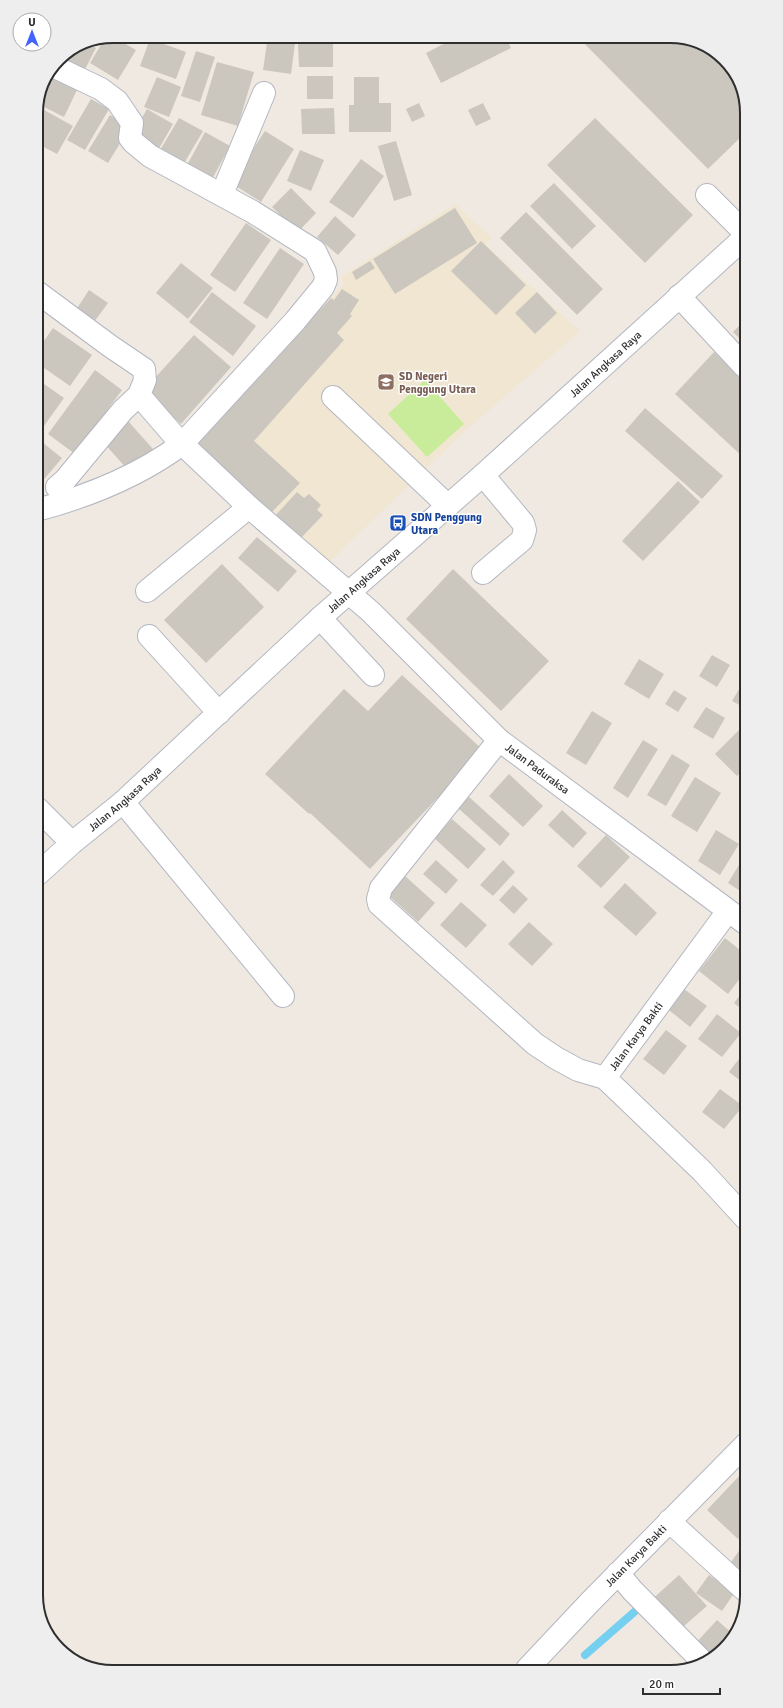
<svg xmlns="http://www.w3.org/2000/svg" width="783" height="1708" font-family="Signika,sans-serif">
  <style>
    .education { fill: #f0e6d1 }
    .pitch { fill: #c9ec9a }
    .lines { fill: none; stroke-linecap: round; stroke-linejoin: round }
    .stream { stroke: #75cff0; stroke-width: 8 }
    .building { fill: #cbc7bf }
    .minor-casing { stroke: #b4b7c1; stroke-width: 24 }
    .minor { stroke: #fff; stroke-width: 22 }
    .labels { text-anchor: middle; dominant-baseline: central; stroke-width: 3; stroke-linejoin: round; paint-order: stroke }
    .street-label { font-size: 11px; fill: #2e2e2e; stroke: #fff }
    .education-label { font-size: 11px; font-weight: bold; fill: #785e54; stroke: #fff; text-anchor: start }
    .transit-label { font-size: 11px; font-weight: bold; fill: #164399; stroke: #fff; text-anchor: start }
    .rim { fill: none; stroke: #2e2e2e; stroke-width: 2 }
  </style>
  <rect width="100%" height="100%" fill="#efe9e1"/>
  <path class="education" d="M455 204 492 238 486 245 580 331 464 432 326 565 193 443 344 284 341 277Z"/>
  <path class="pitch" d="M425 380 464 424 427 457 388 414Z"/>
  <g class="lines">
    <path class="stream" d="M585 1655 640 1607"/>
  </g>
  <path class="building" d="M112 36 136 50 118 80 90 63 105 38Z
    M268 36H296L291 74 263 70Z
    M459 36H505L511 48 441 83 426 53Z
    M577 36H676L717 52 743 88V135L708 169Z
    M150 39 186 52 176 79 140 66Z
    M84 42 96 48 83 73 59 58Z
    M298 44H333V67H299Z
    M196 51 215 57 200 102 181 96Z
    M217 62 254 72 238 126 201 115Z
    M50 76 77 90 64 117 38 104Z
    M307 76H333V99H307Z
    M157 77 181 87 169 117 144 107Z
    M354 77H379V103H391V132H349V105H354Z
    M91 99 109 109 85 150 67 140Z
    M419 103 425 116 412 122 406 109Z
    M483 103 491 119 476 126 468 110Z
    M37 106 73 126 57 154 36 143Z
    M334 108 335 134H302L301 109Z
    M147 109 173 124 157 152 131 137Z
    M110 115 130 127 108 163 88 151Z
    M179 118 203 131 183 165 159 152Z
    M595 118 693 215 645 263 547 165Z
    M265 131 294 149 261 202 231 183Z
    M205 132 230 146 211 181 186 167Z
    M396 141 412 195 394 201 378 146Z
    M300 150 324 160 311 191 287 181Z
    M361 159 384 176 353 218 329 202Z
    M554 183 596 226 572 249 530 206Z
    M291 188 316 213 298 232 272 207Z
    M455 208 477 243 395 294 373 259Z
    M526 212 603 289 577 315 500 238Z
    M335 216 356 235 338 255 317 237Z
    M246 223 271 240 235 292 210 275Z
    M481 241 526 285 496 315 451 271Z
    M280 248 304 264 267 319 243 303Z
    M370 261 375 268 356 280 352 272Z
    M181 263 213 288 188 319 156 293Z
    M342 289 359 300 350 314 352 316 337 333 344 340 254 441 300 483 270 514 193 443 314 313 316 314 331 298 334 300Z
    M89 290 108 303 94 322 76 310Z
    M212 292 256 326 233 356 189 322Z
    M537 292 557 313 535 334 515 313Z
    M743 322 744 335V343L733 332Z
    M53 328 92 355 70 386 37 363V351Z
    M194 335 231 367 181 424 143 391Z
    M714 352 744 381V458L675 394Z
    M95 370 122 390 75 454 48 434Z
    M37 379 64 398 44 426 37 421Z
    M645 408 723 476 702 499 625 431Z
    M128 421 153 449 128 470 103 442Z
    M37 438 62 458 41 483 37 479Z
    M678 481 700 502 643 561 622 541Z
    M297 492 304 498 309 494 321 505 317 510 323 515 299 540 274 517Z
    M257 537 297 571 278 592 238 558Z
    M222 564 264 607 206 663 164 620Z
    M453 569 549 661 501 711 406 619Z
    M712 655 730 665 717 687 699 676Z
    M639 659 664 674 649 699 624 684Z
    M402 675 483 750 370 869 310 813 309 814 265 774 344 689 368 711Z
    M744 681V686L745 708 732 701Z
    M674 690 687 698 678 712 665 704Z
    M706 707 725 718 713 739 693 727Z
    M592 711 612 723 586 765 566 753Z
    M743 726 745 728V768L737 776 715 754Z
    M643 740 658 749 628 798 613 788Z
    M672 754 690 765 666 806 647 795Z
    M509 774 543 806 523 827 489 796Z
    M695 777 721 793 697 832 671 816Z
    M468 796 510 834 500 846 458 808Z
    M562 810 587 833 573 848 548 825Z
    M452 819 486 849 468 869 434 838Z
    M716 830 739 844 720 875 698 861Z
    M606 835 630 857 601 888 577 866Z
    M745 855V894L728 883Z
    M436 860 458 880 446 894 423 874Z
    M503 860 515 872 493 896 480 885Z
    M405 876 435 903 418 922 388 895Z
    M625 883 657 913 636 936 603 907Z
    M513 885 528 899 514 914 499 900Z
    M461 902 487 925 466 948 440 925Z
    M529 922 553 944 532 966 508 944Z
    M725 938 745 954V972L728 994 699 971Z
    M680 986 707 1006 690 1027 664 1006Z
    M745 988V1012L734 1003Z
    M717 1014 741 1033 722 1057 698 1039Z
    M666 1030 687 1046 664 1075 643 1059Z
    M745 1051 746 1067V1085L729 1072Z
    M720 1089 743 1106 724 1129 702 1112Z
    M742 1473 747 1478V1530L738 1539 707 1510Z
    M743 1545 747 1547V1581L727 1568Z
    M679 1575 707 1606 676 1633 648 1603Z
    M709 1575 735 1592 722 1611 696 1593Z
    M717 1620 734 1635 727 1645 707 1659 693 1646Z"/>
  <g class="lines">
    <g class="minor-casing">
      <g id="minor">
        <path d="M222 194 264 93"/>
        <path d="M707 195 743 231"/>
        <path id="s1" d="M37 292 110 346 144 369 145 380 139 395 177 439 249 507 371 612 499 740 745 923"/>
        <path d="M679 296 744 366"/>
        <path d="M333 397 448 506"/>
        <path d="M483 475 523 523 525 530 522 540 483 573"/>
        <path d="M57 487 65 480 123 410 139 395"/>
        <path d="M37 510C89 496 139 476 182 444L295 321 323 287 326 280 325 272 315 251 253 212 150 156 133 142 130 138 132 123 117 101 101 89 55 67"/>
        <path d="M147 591 249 507"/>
        <path d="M320 618 373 675"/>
        <path d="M149 636 219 713"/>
        <path d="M499 740 381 888 378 899 379 904 535 1044 556 1058 578 1070 605 1078 702 1171 746 1219"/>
        <path d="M123 802 283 996"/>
        <path d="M38 809 72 843"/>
        <path id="s2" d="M38 874 72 843 123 802 320 618 483 475 743 239"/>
        <path id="s3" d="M605 1078 728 911"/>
        <path d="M669 1521 747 1592"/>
        <path d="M618 1573 632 1590 703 1662"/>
        <path id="s4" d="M527 1669 590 1602 747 1443"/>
      </g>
    </g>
    <use href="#minor" class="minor"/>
  </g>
  <defs>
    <g id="school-square" transform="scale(0.9)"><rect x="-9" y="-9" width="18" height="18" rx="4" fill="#8d6e63" stroke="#fff"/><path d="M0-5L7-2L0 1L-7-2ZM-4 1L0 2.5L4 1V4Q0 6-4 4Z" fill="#fff"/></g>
    <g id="bus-square" transform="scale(0.9)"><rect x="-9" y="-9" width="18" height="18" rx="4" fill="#1a4fb4" stroke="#fff"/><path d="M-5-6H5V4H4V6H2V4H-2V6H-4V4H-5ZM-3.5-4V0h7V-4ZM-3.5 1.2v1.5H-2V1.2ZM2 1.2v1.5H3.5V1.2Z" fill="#fff"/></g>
  </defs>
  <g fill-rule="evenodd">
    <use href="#school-square" x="386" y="382"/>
    <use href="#bus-square" x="398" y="523"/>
  </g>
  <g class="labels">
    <g class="street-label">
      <text stroke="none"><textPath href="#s2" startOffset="763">Jalan Angkasa Raya</textPath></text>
      <text stroke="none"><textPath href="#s2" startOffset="439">Jalan Angkasa Raya</textPath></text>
      <text stroke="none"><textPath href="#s1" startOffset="706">Jalan Paduraksa</textPath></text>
      <text stroke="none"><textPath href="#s2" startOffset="115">Jalan Angkasa Raya</textPath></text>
      <text stroke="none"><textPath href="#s3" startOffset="52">Jalan Karya Bakti</textPath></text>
      <text stroke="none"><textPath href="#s4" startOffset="157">Jalan Karya Bakti</textPath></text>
    </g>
    <g class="education-label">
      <text x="399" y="376">SD Negeri<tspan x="399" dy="13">Penggung Utara</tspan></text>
    </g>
    <g class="transit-label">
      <text x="411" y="517">SDN Penggung<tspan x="411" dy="13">Utara</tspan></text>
    </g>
  </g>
  <path d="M0 0H783V1708H0ZM113 43H670A70 70 0 0 1 740 113V1595A70 70 0 0 1 670 1665H113A70 70 0 0 1 43 1595V113A70 70 0 0 1 113 43Z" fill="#eee" fill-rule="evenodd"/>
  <path class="rim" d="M113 43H670A70 70 0 0 1 740 113V1595A70 70 0 0 1 670 1665H113A70 70 0 0 1 43 1595V113A70 70 0 0 1 113 43Z"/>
  <g transform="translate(32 32)"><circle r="19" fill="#ffffff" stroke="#ababab"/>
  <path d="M0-3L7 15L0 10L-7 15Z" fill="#4264fb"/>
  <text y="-6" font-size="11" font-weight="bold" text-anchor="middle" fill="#2e2e2e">U</text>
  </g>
  <path d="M643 1688v6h77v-6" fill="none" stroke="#2e2e2e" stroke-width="2"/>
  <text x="649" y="1688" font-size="12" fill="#2e2e2e" stroke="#ffffff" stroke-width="3" paint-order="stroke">20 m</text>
</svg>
